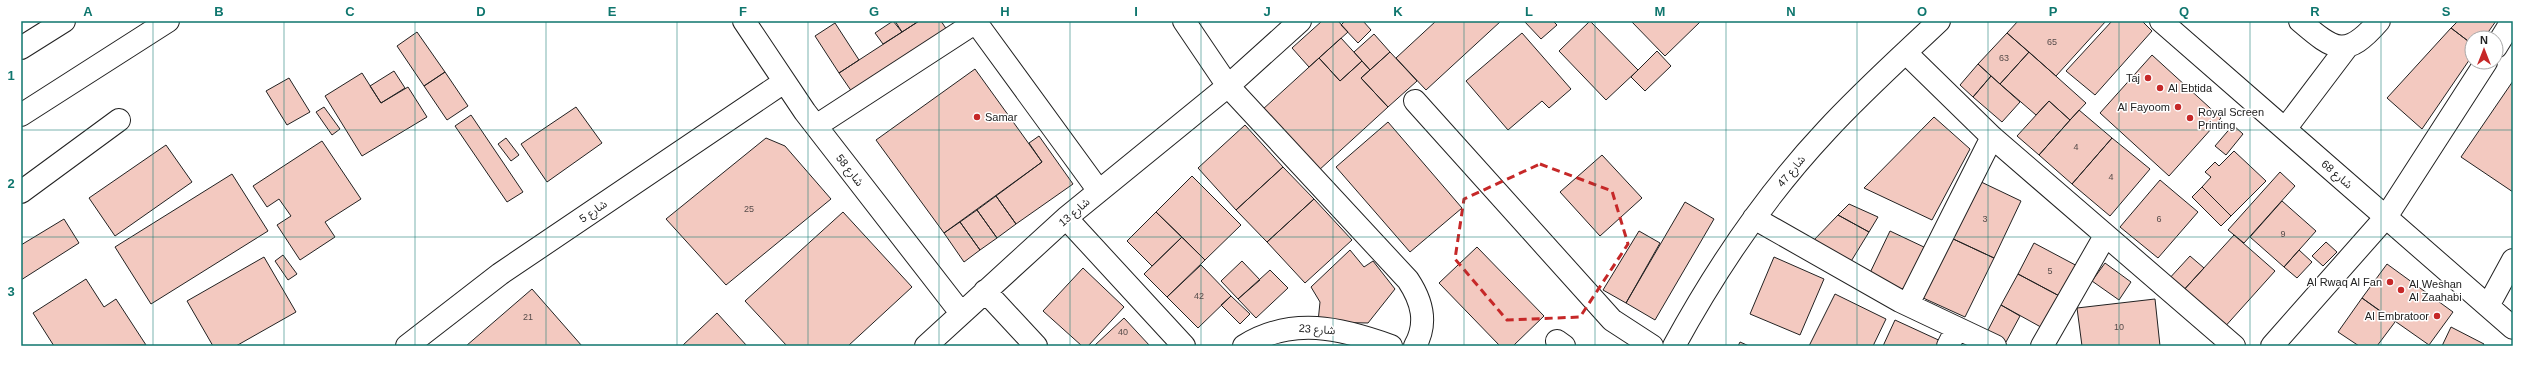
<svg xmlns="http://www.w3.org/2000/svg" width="2534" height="367" font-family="Arial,'Noto Sans Arabic',sans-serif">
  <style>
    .building { fill: #f3c9c0; stroke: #222 }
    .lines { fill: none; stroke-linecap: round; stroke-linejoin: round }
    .minor-casing { stroke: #222; stroke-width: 24 }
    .major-casing { stroke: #222; stroke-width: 24 }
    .minor { stroke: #fff; stroke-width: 22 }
    .major { stroke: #fff; stroke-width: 22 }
    .marked { fill: none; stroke: #c62828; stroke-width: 3; stroke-dasharray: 8 5; stroke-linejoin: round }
    .grid { fill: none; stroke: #0f766e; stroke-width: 1; stroke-opacity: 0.55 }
    .poi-dot { fill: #c62828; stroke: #fff; stroke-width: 1.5 }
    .labels { text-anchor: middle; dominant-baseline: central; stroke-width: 3; stroke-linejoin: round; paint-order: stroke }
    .number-label { font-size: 9px; fill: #564c4a }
    .poi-label { font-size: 11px; fill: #222; stroke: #fff; text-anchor: end }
    .street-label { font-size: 11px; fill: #222; stroke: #fff }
    .neatline { fill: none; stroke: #0f766e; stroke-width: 1.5 }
    .grid-label { font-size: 13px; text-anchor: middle; font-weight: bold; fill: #0f766e }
  </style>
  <rect width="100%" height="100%" fill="#fff"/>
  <path class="building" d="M893 21 902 32 883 44 875 33Z
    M895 21H919L902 32Z
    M919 21H941L947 30 852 92 839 73Z
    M1322 21H1338L1348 32 1309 67 1292 48Z
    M1345 21H1363L1371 30 1358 43 1341 25Z
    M1436 21H1501L1426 90 1396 58Z
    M1524 21H1553L1557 25 1541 39Z
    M1590 21 1638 70 1606 100 1559 51Z
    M1631 21H1701L1665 56Z
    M2018 21H2106L2056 76 2007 33Z
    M2112 21H2142L2152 31 2095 95 2066 71Z
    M2458 21H2496L2484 38H2472V44L2451 28Z
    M835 23 859 60 839 73 815 36Z
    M2451 28 2472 44V56L2422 129 2387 98Z
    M417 32 445 72 424 86 397 46Z
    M1522 33 1571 89 1549 108 1542 101 1508 130 1466 81Z
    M2007 33 2029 52 2000 84 1978 64Z
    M1374 34 1390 52 1370 70 1354 52Z
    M1341 38 1362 61 1340 81 1319 58Z
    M1657 51 1671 66 1645 91 1631 77Z
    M1390 52 1417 81 1388 107 1361 78Z
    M2029 52 2086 103 2070 120 2049 101 2036 115 2000 84Z
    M2152 55 2221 118 2169 176 2100 113Z
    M1319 58 1340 81 1362 61 1370 70 1361 78 1388 107 1318 171 1262 110Z
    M1978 64 1991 76 1973 97 1960 85Z
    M975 69 1042 162 944 233 876 140Z
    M394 71 405 88 381 103 370 86Z
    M445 72 468 106 447 120 424 86Z
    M362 73 381 103 408 87 427 117 362 156 325 96Z
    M1991 76 2020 102 2002 122 1973 97Z
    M289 78 310 112 287 125 266 91Z
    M2513 81V192L2461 157Z
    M2049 101 2070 120 2039 155 2017 136Z
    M324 107 340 129 332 135 316 112Z
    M576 107 602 143 547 182 521 144Z
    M2079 110 2112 138 2072 184 2039 155Z
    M471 115 523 192 507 202 455 126Z
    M1934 117 1970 149 1932 220 1864 188Z
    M1388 122 1462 208 1410 252 1336 167Z
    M1245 125 1283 167 1236 210 1198 168Z
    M2233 125 2243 134 2226 155 2215 146Z
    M1039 136 1073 184 1016 224 996 196 1042 162 1029 143Z
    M506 138 519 155 511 161 498 144Z
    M766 138 785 146 831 199 726 285 666 219Z
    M2112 138 2150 169 2110 216 2072 184Z
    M322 141 361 199 325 222 335 237 300 260 277 225 291 216 279 199 267 207 253 186Z
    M166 145 192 182 115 236 89 198Z
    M2234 151 2266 181 2231 216 2202 187 2211 177 2205 172 2215 162 2219 166Z
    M1602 155 1642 198 1600 236 1560 192Z
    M1283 167 1314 199 1267 242 1236 210Z
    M2280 172 2295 186 2244 243 2228 230Z
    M232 174 268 231 151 304 115 247Z
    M1192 176 1241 225 1205 260 1156 212Z
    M1977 180 2021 201 1994 258 1949 237Z
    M2160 180 2198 212 2158 258 2120 227Z
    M2202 187 2231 216 2221 226 2192 197Z
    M996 196 1016 224 997 238 977 210Z
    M1314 199 1352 240 1305 283 1267 242Z
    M2282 201 2316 231 2284 267 2250 237Z
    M1685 202 1714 219 1655 320 1626 303Z
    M1849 204 1878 217 1869 232 1838 215Z
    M977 210 997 238 980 250 960 222Z
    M843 212 912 287 848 346H787L745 301Z
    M1156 212 1182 237 1152 266 1127 241Z
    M1838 215 1869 232 1850 263 1812 242Z
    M64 219 79 243 21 280V245Z
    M960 222 980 250 964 262 944 233Z
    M1639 231 1660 243 1626 303 1603 290Z
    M1890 231 1926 248 1904 295 1868 277Z
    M2234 235 2275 271 2222 330 2181 293Z
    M1182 237 1205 260 1167 297 1144 274Z
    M1949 237 1994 258 1965 317 1921 297Z
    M2326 242 2337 252 2323 266 2312 256Z
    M2034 243 2081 268 2065 299 2018 274Z
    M1477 247 1544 316 1513 346H1500L1439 283Z
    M1350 250 1364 267 1373 261 1395 289 1368 323 1318 322 1320 302 1311 287Z
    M2299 250 2312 262 2297 278 2284 267Z
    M283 255 297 274 288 280 275 261Z
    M2190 256 2204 268 2181 293 2167 281Z
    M264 257 296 312 236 346H213L187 301Z
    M1774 257 1824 279 1800 335 1750 314Z
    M1242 261 1260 280 1238 299 1221 281Z
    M2105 263 2131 282 2119 300 2092 281Z
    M2387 264 2453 312 2429 345 2362 298Z
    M1201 265 1231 296 1198 328 1167 297Z
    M1083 268 1124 307 1088 346H1082L1043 311Z
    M1270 270 1288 288 1256 318 1238 299Z
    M2018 274 2065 299 2048 331 2001 305Z
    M86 279 104 307 116 299 146 345 54 346 33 313Z
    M532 289 582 346H466Z
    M1835 294 1886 319 1873 346H1809Z
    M1231 296 1250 314 1240 324 1221 305Z
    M2362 298 2395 322 2377 346H2359L2338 332Z
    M2155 299 2160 346H2082L2077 308Z
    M2001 305 2020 316 2006 342 1987 332Z
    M717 313 747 346H682Z
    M1124 318 1150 346H1094Z
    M1895 320 1945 343 1944 346H1883Z
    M2451 327 2484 344 2483 346H2442Z
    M1740 342 1749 346H1738Z"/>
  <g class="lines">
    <g class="minor-casing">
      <path id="minor" d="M744 21 805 112 961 313
        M975 21 1099 191
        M1184 21 1228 86 1408 280C1422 301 1428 323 1415 346
        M2161 21 2513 328
        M2300 21C2335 51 2346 59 2379 21
        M2496 47 2512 21
        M1906 53 1992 137 2234 346
        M1415 101 1612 320 1652 346
        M816 126 976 22
        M2285 129 2347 47
        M21 192 119 120
        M1066 218 1184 346
        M1754 218 1900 301 1995 346
        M985 291 1036 346
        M1908 304 1992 137
        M2488 306 2513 260
        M1557 341 1564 346
        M407 346 500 274 784 82
        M926 346 1066 218 1228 86 1300 21
        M1244 346C1292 316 1341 328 1391 346
        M1674 346C1716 269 1765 196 1826 131 1862 92 1901 57 1939 21
        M1948 346 1957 328
        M2042 346 2105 236
        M2272 346 2386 217 2486 62"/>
    </g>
    <g class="major-casing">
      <path id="major" d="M21 48 64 21
        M21 115 168 21"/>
    </g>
    <use href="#minor" class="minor"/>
    <use href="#major" class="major"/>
  </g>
  <path class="marked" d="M1540 164 1612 191 1628 244 1580 317 1507 320 1455 259 1464 199Z"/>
  <path class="grid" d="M153 21V346M284 21V346M415 21V346M546 21V346M677 21V346M808 21V346M939 21V346M1070 21V346M1201 21V346M1333 21V346M1464 21V346M1595 21V346M1726 21V346M1857 21V346M1988 21V346M2119 21V346M2250 21V346M2381 21V346M21 130H2513M21 237H2513"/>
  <g class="poi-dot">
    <circle cx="2148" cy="78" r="4"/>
    <circle cx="2160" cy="88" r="4"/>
    <circle cx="2178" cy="107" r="4"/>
    <circle cx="977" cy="117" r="4"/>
    <circle cx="2190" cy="118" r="4"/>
    <circle cx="2390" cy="282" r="4"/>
    <circle cx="2401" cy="290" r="4"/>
    <circle cx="2437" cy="316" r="4"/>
  </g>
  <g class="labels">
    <g class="number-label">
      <text x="2052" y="42">65</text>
      <text x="2004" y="58">63</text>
      <text x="2076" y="147">4</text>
      <text x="2111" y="177">4</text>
      <text x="749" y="209">25</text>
      <text x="1985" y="219">3</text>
      <text x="2159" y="219">6</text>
      <text x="2283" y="234">9</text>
      <text x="2050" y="271">5</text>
      <text x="1199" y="296">42</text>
      <text x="528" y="317">21</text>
      <text x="2119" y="327">10</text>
      <text x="1123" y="332">40</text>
    </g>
    <g class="poi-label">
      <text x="2140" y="78">Taj</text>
      <text x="2168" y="88" text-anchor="start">Al Ebtida</text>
      <text x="2170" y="107">Al Fayoom</text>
      <text x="2198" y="112" text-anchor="start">Royal Screen<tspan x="2198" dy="13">Printing</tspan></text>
      <text x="985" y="117" text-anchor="start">Samar</text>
      <text x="2382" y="282">Al Rwaq Al Fan</text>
      <text x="2409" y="284" text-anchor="start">Al Weshan<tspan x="2409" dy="13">Al Zaahabi</tspan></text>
      <text x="2429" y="316">Al Embratoor</text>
    </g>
    <g class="street-label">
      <text transform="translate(850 170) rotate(52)">شارع 58</text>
      <text transform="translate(1791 171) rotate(-50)">شارع 47</text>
      <text transform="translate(2337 174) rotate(41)">شارع 68</text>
      <text transform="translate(593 211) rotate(-34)">شارع 5</text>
      <text transform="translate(1074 212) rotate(-41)">شارع 13</text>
      <text transform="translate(1317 329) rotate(4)">شارع 23</text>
    </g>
  </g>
  <rect width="2534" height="367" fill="none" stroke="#ffffff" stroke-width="44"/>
  <g transform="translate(2484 50)"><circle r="19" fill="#ffffff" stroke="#a7a7a7"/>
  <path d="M0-3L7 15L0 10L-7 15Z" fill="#c62828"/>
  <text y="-6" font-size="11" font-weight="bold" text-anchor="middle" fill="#222222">N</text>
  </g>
  <rect x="22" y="22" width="2490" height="323" class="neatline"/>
  <g class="grid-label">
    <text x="88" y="16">A</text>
    <text x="219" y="16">B</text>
    <text x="350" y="16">C</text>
    <text x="481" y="16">D</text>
    <text x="612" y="16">E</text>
    <text x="743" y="16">F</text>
    <text x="874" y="16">G</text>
    <text x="1005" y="16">H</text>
    <text x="1136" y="16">I</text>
    <text x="1267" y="16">J</text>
    <text x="1398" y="16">K</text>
    <text x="1529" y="16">L</text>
    <text x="1660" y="16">M</text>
    <text x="1791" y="16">N</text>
    <text x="1922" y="16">O</text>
    <text x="2053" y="16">P</text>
    <text x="2184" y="16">Q</text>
    <text x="2315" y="16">R</text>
    <text x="2446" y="16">S</text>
    <text x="11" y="80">1</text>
    <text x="11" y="188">2</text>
    <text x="11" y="296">3</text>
  </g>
</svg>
